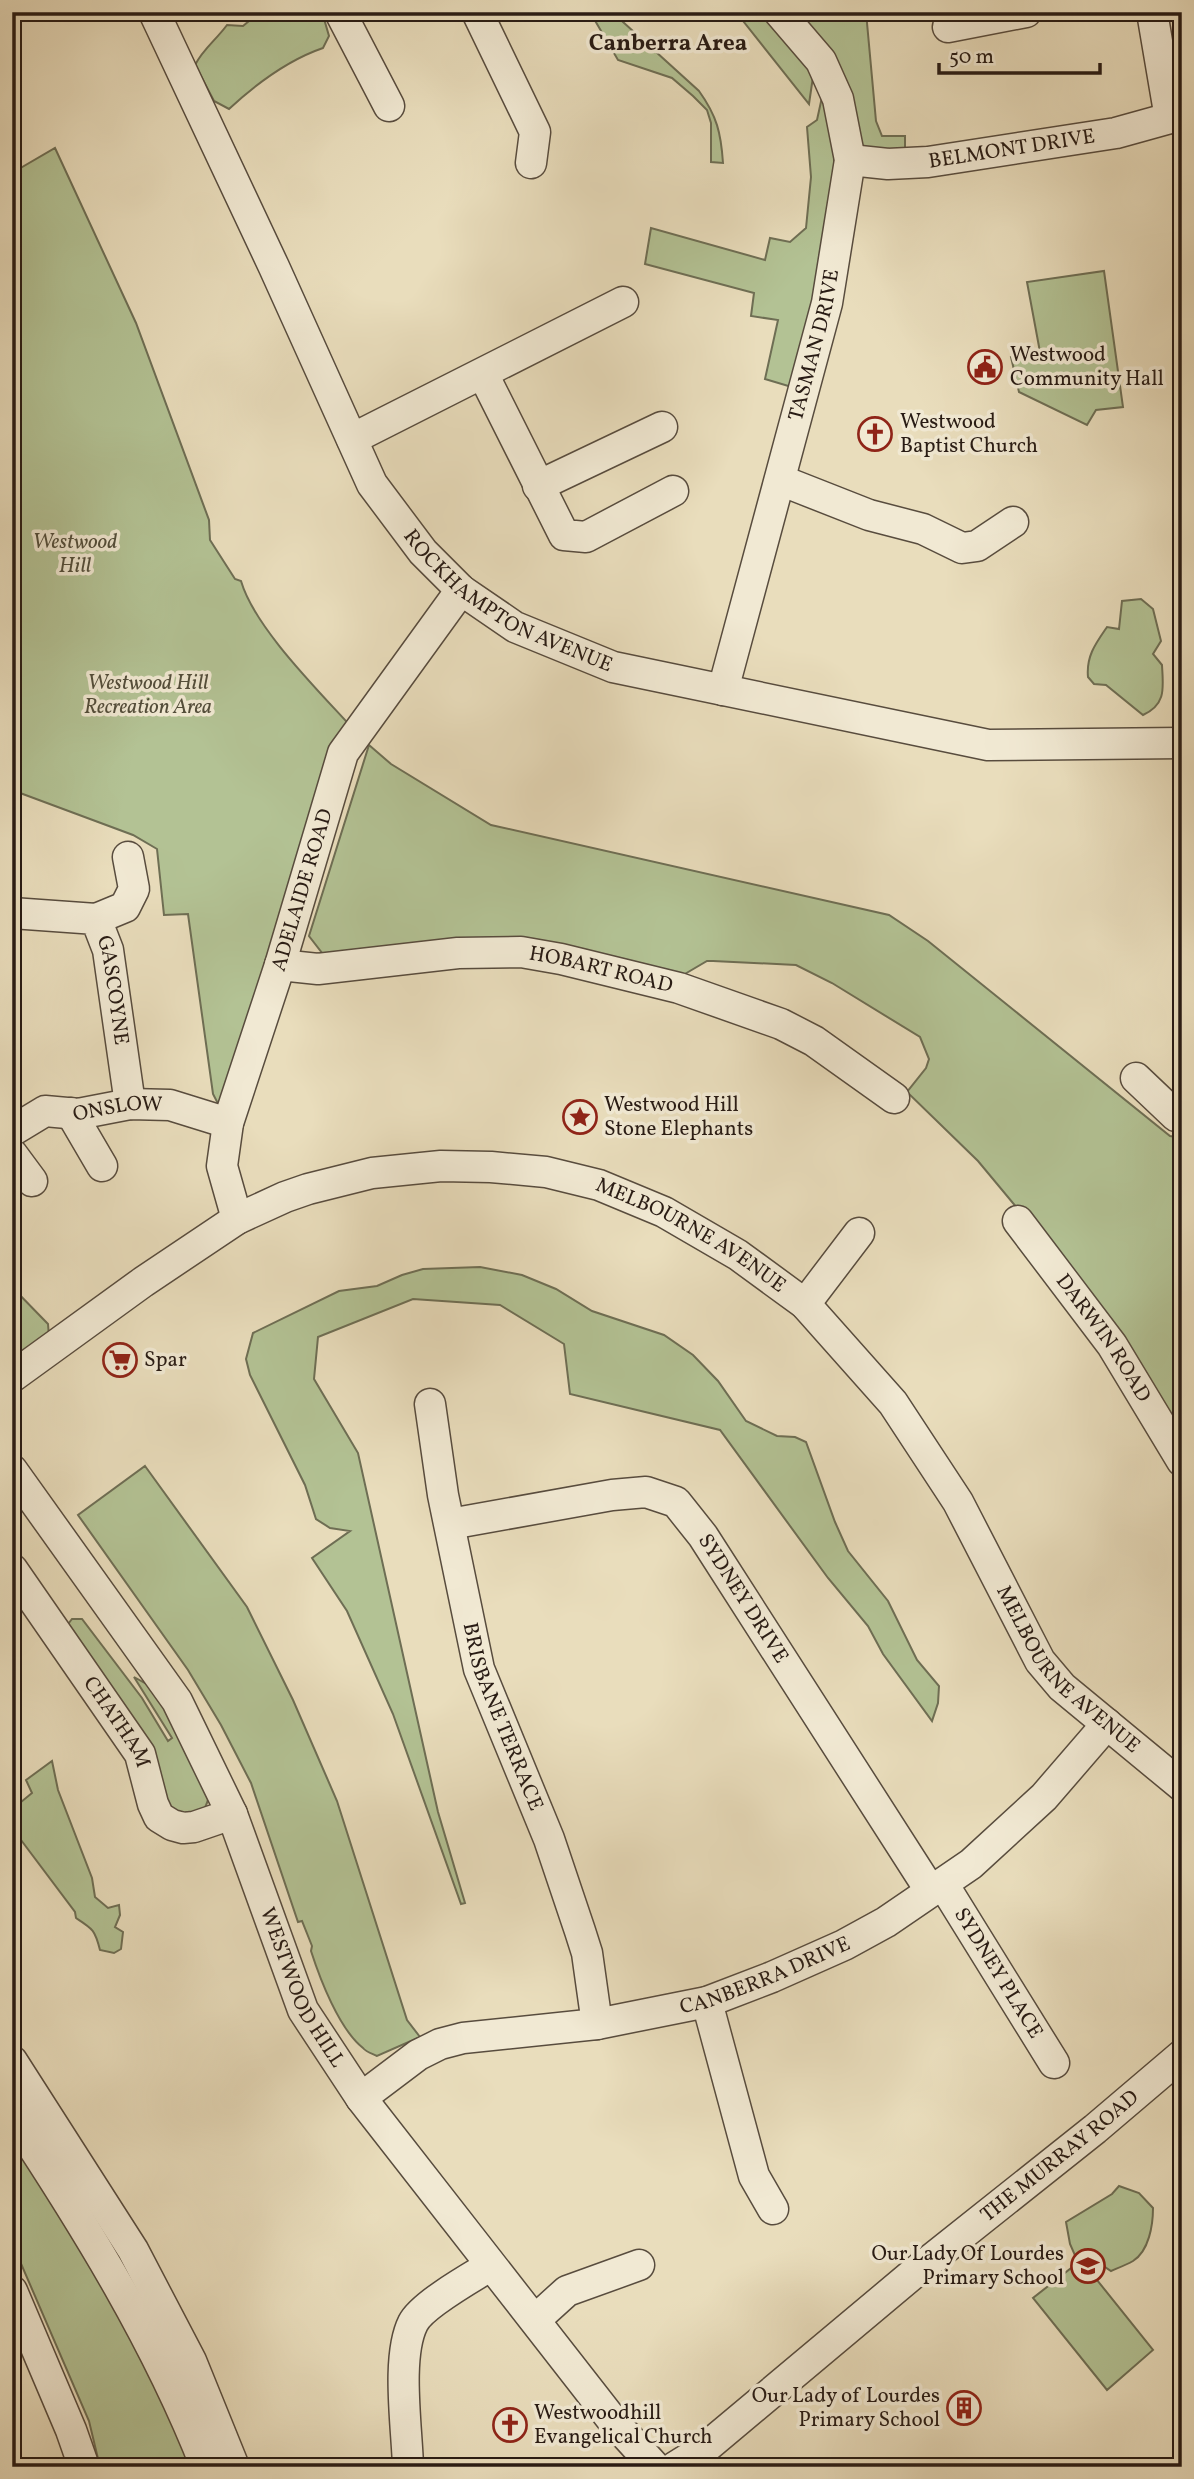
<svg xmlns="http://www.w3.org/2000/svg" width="1194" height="2479" font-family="Vollkorn,serif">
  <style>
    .green { fill: #b3c294; stroke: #6e6e54; stroke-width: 2 }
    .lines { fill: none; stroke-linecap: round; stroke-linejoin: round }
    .minor-casing { stroke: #584c3e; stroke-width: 33 }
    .minor { stroke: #f1e9d3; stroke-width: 30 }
    .labels { text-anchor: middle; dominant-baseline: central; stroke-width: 7; stroke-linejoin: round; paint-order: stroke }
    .street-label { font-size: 21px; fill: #281b14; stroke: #f1e9d3 }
    .poi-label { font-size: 21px; fill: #281b14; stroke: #f1e9d3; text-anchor: start }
    .park-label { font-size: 21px; font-style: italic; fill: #524d3a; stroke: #f1e9d3 }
    .neighbourhood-label { font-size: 23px; font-weight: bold; fill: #281b14; stroke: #f1e9d3 }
  </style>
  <rect width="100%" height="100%" fill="#e9ddbc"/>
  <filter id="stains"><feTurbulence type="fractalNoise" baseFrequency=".00286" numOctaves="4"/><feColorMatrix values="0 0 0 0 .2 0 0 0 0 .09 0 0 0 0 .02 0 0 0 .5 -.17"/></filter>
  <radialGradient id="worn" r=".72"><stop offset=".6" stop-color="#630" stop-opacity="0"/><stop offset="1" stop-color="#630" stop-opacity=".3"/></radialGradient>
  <path class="green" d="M260 12H322L329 36 323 48C288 60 256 84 229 109L214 101 195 65C203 49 216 40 227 25L243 26Z
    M590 12H612L699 91C717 116 721 133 723 163L711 162V123L707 110 693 96 672 78 618 60Z
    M736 12H768L815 63 809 104Z
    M789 12H866L876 121 882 136H905V157L863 156Z
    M824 88C830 116 836 148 834 178 831 249 810 319 795 388L765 379 778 320 751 316 754 293 645 264 651 228 765 260 770 238 790 242 806 228 811 177 807 127 817 120Z
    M55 148 136 323 209 520 210 540 235 579 241 581C255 629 322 694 356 732L228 1123 213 1094 188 914 164 915 157 849 133 835 12 790V173Z
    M1104 271 1123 407 1096 410 1087 425 1019 392 1011 357 1040 352 1027 282Z
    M1141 599 1153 609 1161 641 1153 654 1162 665C1163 687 1167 704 1143 715L1106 685 1094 684 1088 677C1086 656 1096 643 1107 627L1119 629 1122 601Z
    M369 745 391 764 491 825 889 915 928 941 1170 1136 1182 1138V1451L1148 1376 1119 1345 1032 1226 978 1161 907 1092 926 1068 929 1059 920 1037 832 983 796 965 713 961H707L678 978 640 964 326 958 309 936Z
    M480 1267 522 1275 556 1289 592 1311 664 1335 693 1355 718 1381 746 1421 777 1436 795 1437 806 1442 835 1522 848 1551 888 1601 917 1660 939 1686 938 1703 932 1721 883 1654 868 1626 828 1578 720 1430 570 1394 564 1344 500 1305 413 1299 318 1337 314 1379 358 1453 438 1812 465 1903 461 1904 393 1714 347 1611 312 1558 350 1531 330 1528 316 1519 305 1485 250 1375 246 1359 253 1333 339 1291 377 1286 402 1275 423 1269Z
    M12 1287 48 1324 49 1337 12 1362Z
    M145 1466 247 1607 293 1700 337 1801 407 2020 420 2037 377 2056C373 2054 366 2052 363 2048 339 2029 320 1979 311 1951L312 1946 302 1921 298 1922 251 1783 221 1725 188 1670 78 1515Z
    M72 1619H82L142 1698 168 1741 172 1738 134 1677 150 1686 171 1717 209 1795C207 1806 204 1812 193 1817L172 1811 65 1628Z
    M52 1761 58 1790 92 1878 95 1897 108 1908 119 1905 120 1915 115 1927 123 1932 121 1949 114 1953 100 1950C95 1930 93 1929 76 1918L75 1912 12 1828V1804L15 1807 32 1793 26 1780Z
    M12 2142 113 2297 196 2467H100L89 2421 19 2259 12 2248Z
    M1119 2186 1139 2193 1153 2208C1153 2225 1149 2251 1133 2261 1126 2265 1118 2268 1111 2271L1102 2265 1095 2255 1081 2260 1153 2350 1107 2390 1033 2298 1080 2261 1077 2260 1070 2244 1066 2222 1112 2194Z"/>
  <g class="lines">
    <g class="minor-casing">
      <g id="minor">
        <path id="s1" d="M154 12 274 267 372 484 423 552 461 590 515 627 613 667 988 745 1182 743"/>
        <path d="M340 12 389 106"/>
        <path d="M477 12 535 132 531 163"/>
        <path d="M1152 12 1170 118"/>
        <path d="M948 27 1026 12"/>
        <path id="s2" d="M850 160 888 164 928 162 1116 133 1170 118 1182 117"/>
        <path d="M483 374 564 535 586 537 673 491"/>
        <path d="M352 439 623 302"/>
        <path d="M780 480 869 515 923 529 962 548 977 546 1013 522"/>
        <path d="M538 486 662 427"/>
        <path id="s3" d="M723 690 827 303 850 160 838 99 821 61 779 12"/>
        <path id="s4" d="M12 913 96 919 108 950 130 1104"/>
        <path d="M96 919 125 907 134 889 128 857"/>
        <path id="s5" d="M280 965 318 969 458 953 521 952 561 959 679 988 781 1024 814 1041 894 1098"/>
        <path d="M1136 1078 1176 1116 1182 1117"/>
        <path d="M71 1113 102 1166"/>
        <path id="s6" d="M12 1131 45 1111 78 1114 130 1104 170 1105 228 1123"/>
        <path d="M12 1154 32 1181"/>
        <path id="s7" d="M237 1219 222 1166 228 1123 280 965 343 753 461 590"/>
        <path id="s8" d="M1018 1221 1112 1345 1182 1461"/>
        <path d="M805 1304 859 1233"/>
        <path id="s9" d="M12 1377 143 1282 237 1219 285 1197 308 1189 372 1173 441 1166 491 1167 546 1172 599 1185 664 1212 738 1255 805 1304 893 1403 958 1502 1040 1661 1062 1687 1182 1786"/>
        <path id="s10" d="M430 1404 443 1495 479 1669 549 1839 580 1931 587 1953 597 2024"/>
        <path id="s11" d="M12 1470 177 1701 232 1814 303 2010 361 2098 613 2421 655 2467"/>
        <path id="s12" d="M450 1524 612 1495 646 1492 676 1502 703 1536 930 1890"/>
        <path id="s13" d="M12 1569 140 1754 153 1804 159 1817 172 1825 183 1828 194 1827 232 1814"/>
        <path id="s14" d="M943 1884 1054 2063"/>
        <path d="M707 2002 754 2176 773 2209"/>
        <path d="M12 2061 133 2250 191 2361 234 2467"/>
        <path id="s15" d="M361 2098 418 2055 440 2044 463 2038 597 2024 707 2002 772 1977 844 1945 886 1922 971 1864 1044 1797 1107 1724"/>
        <path d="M12 2115C86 2227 157 2342 206 2467"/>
        <path d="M12 2291 71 2430 84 2467"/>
        <path d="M535 2320 567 2291 639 2265"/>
        <path d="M408 2467C407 2428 396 2357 413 2323 422 2305 472 2277 490 2266"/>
        <path id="s16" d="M675 2467 704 2449 914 2273 1095 2129 1182 2055"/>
      </g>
    </g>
    <use href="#minor" class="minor"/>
  </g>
  <defs>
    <g id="civic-ring" transform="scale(1.75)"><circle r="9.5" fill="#f1e9d3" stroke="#8f2418" stroke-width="1.5"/><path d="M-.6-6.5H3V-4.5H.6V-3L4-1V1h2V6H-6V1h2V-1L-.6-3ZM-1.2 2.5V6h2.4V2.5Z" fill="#8f2418"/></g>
    <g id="church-ring" transform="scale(1.75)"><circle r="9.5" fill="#f1e9d3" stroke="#8f2418" stroke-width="1.5"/><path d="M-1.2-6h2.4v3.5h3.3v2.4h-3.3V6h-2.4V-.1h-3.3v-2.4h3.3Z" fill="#8f2418"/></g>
    <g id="sight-ring" transform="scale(1.75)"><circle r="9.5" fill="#f1e9d3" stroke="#8f2418" stroke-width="1.5"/><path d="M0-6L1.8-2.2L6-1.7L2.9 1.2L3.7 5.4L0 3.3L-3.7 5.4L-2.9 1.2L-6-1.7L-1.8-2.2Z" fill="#8f2418"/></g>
    <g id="supermarket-ring" transform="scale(1.75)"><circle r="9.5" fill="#f1e9d3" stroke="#8f2418" stroke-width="1.5"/><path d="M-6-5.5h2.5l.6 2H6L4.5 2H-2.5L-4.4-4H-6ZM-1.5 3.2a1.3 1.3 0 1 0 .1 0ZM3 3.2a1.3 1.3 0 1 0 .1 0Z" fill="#8f2418"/></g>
    <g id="school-ring" transform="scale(1.75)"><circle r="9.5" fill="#f1e9d3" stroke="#8f2418" stroke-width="1.5"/><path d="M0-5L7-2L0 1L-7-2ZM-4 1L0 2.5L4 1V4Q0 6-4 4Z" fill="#8f2418"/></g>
    <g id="building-ring" transform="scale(1.75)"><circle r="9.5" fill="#f1e9d3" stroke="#8f2418" stroke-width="1.5"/><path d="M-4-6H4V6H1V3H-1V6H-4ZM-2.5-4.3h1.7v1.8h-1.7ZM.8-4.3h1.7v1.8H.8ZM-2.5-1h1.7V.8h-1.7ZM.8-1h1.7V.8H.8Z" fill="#8f2418"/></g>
  </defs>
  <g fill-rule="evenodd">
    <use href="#civic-ring" x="985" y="367"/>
    <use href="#church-ring" x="875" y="434"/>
    <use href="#sight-ring" x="580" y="1117"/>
    <use href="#supermarket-ring" x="120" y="1360"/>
    <use href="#school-ring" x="1088" y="2266"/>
    <use href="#building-ring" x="964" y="2408"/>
    <use href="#church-ring" x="510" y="2425"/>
  </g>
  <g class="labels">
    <g class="street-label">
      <text stroke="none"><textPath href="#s2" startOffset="163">BELMONT DRIVE</textPath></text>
      <text stroke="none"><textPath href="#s3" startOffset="357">TASMAN DRIVE</textPath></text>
      <text stroke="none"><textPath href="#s1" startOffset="704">ROCKHAMPTON AVENUE</textPath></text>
      <text stroke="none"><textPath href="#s7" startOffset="343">ADELAIDE ROAD</textPath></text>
      <text stroke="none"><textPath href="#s5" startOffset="324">HOBART ROAD</textPath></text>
      <text stroke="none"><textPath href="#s4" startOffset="158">GASCOYNE</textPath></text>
      <text stroke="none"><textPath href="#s6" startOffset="112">ONSLOW</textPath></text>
      <text stroke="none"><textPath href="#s9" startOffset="752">MELBOURNE AVENUE</textPath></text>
      <text stroke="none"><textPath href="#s8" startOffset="145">DARWIN ROAD</textPath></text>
      <text stroke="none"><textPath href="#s12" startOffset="348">SYDNEY DRIVE</textPath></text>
      <text stroke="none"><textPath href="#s9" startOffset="1340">MELBOURNE AVENUE</textPath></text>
      <text stroke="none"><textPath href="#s10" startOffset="322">BRISBANE TERRACE</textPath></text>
      <text stroke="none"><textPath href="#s13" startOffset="186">CHATHAM</textPath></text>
      <text stroke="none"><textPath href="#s15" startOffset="430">CANBERRA DRIVE</textPath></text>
      <text stroke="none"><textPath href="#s14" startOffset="105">SYDNEY PLACE</textPath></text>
      <text stroke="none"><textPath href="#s11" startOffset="597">WESTWOOD HILL</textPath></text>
      <text stroke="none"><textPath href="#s16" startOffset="495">THE MURRAY ROAD</textPath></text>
    </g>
    <g class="poi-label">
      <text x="1010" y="355">Westwood<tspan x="1010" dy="24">Community Hall</tspan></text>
      <text x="900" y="422">Westwood<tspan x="900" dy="24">Baptist Church</tspan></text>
      <text x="604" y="1105">Westwood Hill<tspan x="604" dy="24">Stone Elephants</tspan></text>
      <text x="144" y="1360">Spar</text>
      <text x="1064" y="2254" text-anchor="end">Our Lady Of Lourdes<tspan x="1064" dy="24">Primary School</tspan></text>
      <text x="940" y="2396" text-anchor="end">Our Lady of Lourdes<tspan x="940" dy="24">Primary School</tspan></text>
      <text x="534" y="2413">Westwoodhill<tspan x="534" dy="24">Evangelical Church</tspan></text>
    </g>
    <g class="park-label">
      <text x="75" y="542">Westwood<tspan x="75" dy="24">Hill</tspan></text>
      <text x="148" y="683">Westwood Hill<tspan x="148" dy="24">Recreation Area</tspan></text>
    </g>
    <g class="neighbourhood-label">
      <text x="668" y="44">Canberra Area</text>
    </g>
  </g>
  <rect width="1194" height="2479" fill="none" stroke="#e9ddbc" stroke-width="42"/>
  <rect x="14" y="14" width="1166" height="2451" fill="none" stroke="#281b14" stroke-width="3.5"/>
  <rect x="21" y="21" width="1152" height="2437" fill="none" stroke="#281b14" stroke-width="2"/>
  <path d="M939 63v10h161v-10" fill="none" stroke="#281b14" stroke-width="3.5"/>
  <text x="949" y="63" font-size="21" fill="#281b14" stroke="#f1e9d3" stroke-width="5" paint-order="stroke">50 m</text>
  <rect width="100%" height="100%" filter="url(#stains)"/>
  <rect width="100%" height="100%" fill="url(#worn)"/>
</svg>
